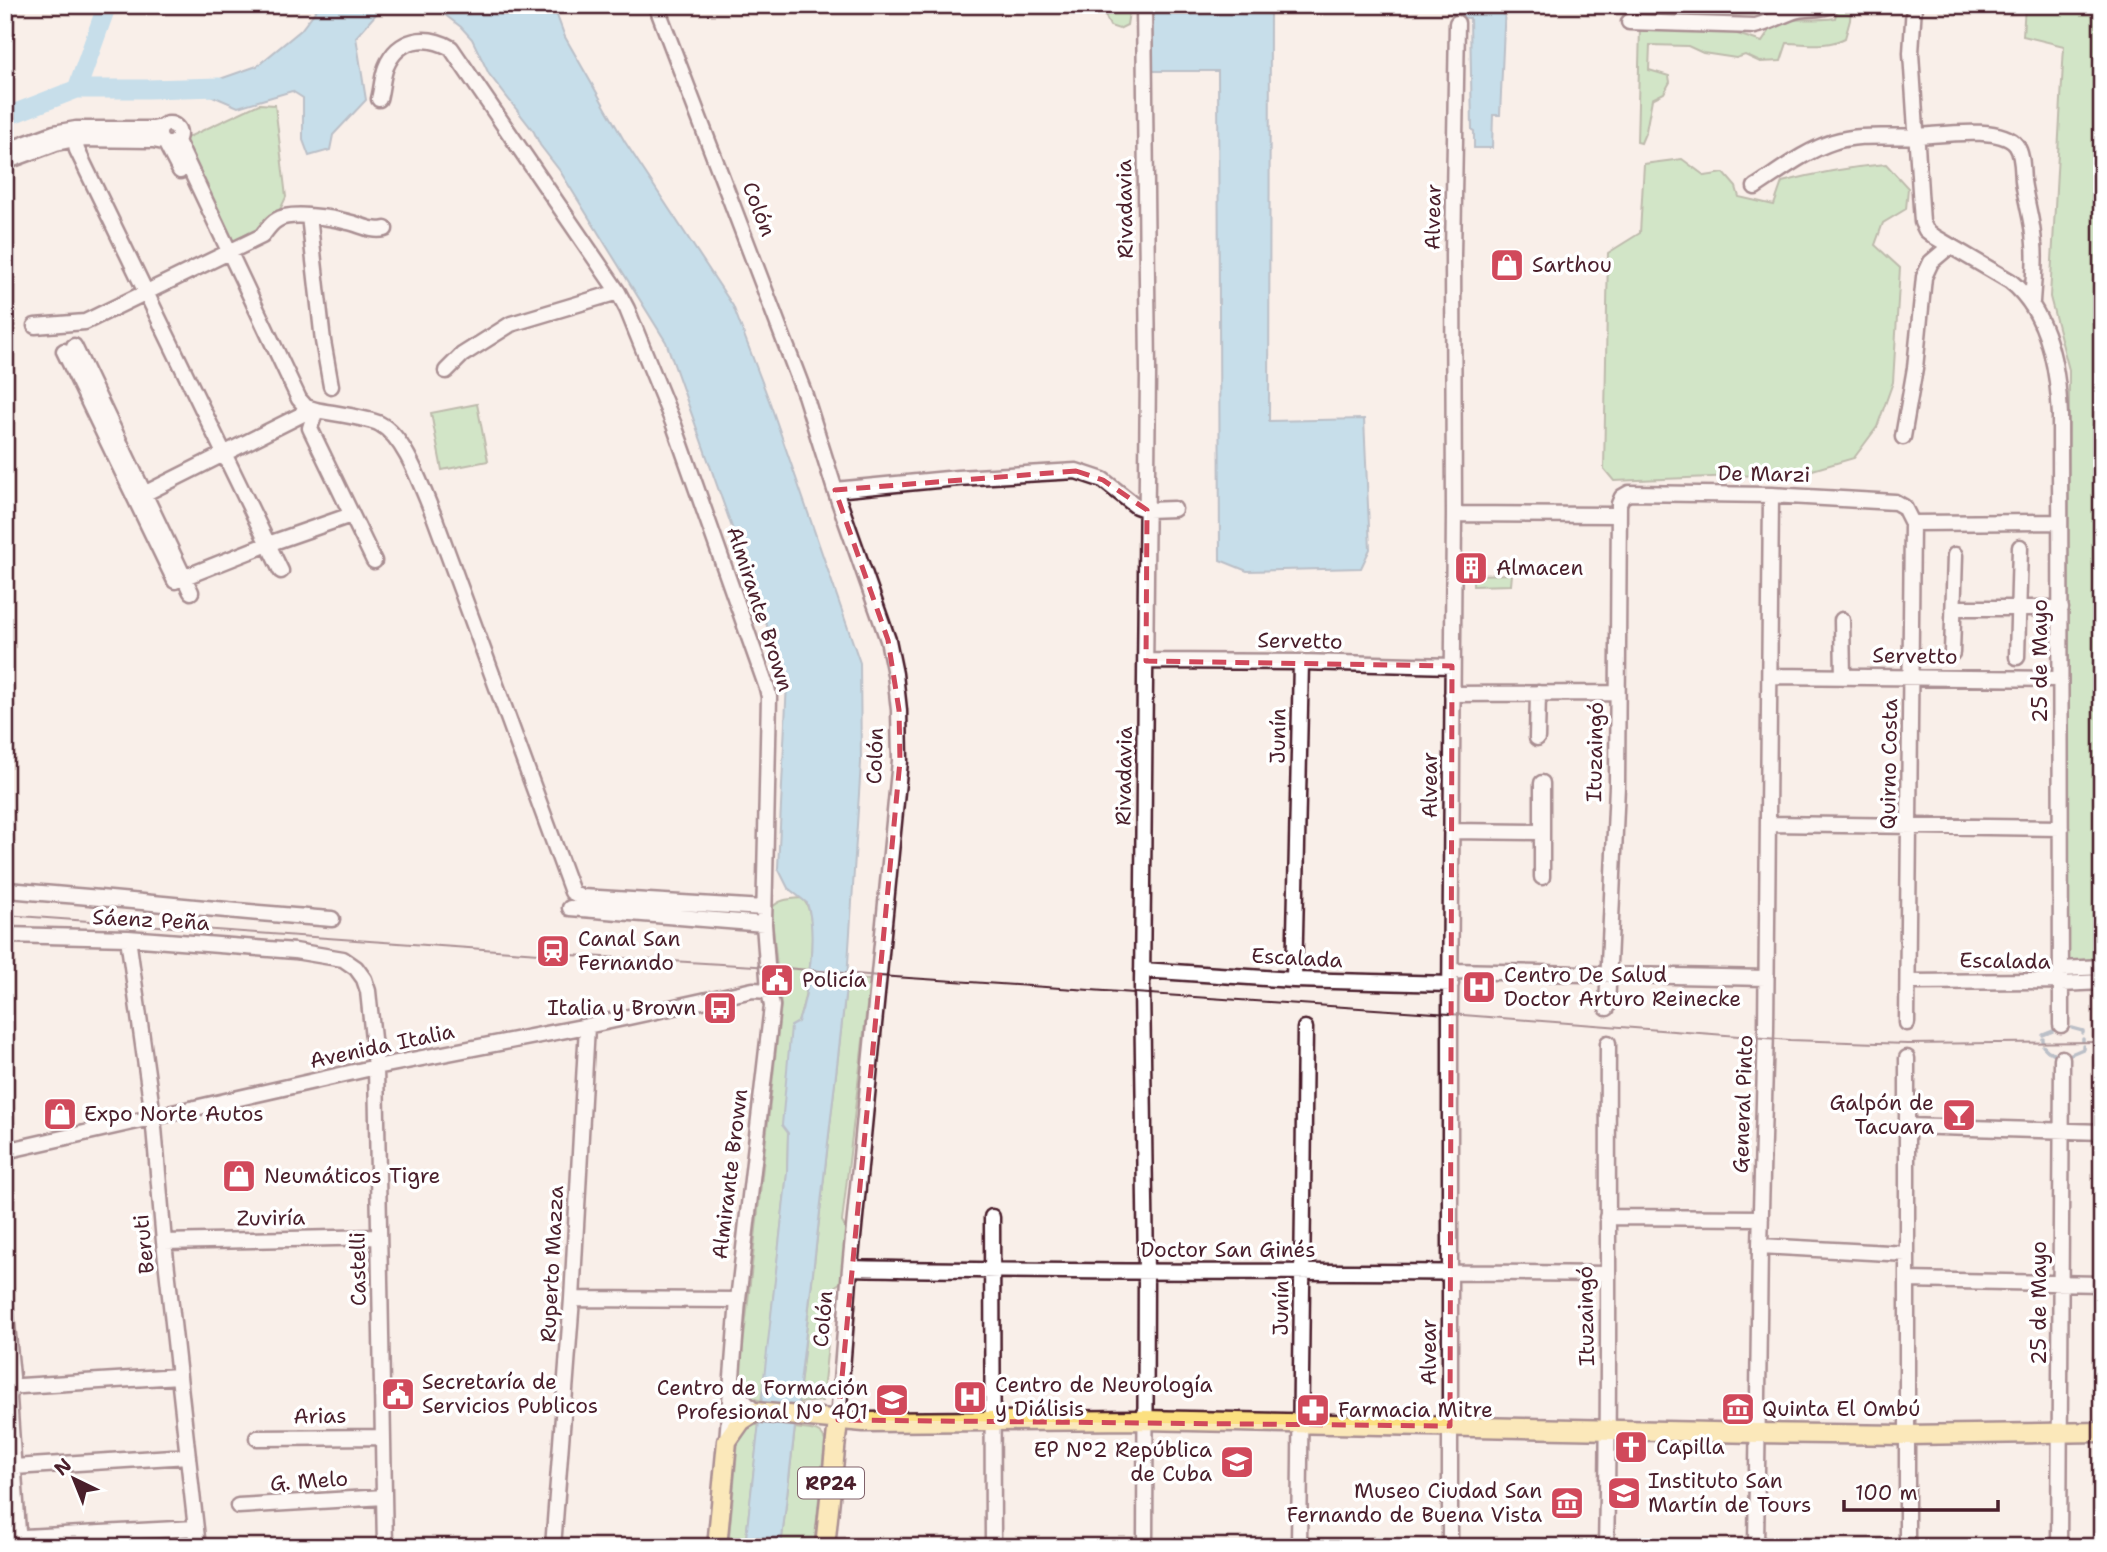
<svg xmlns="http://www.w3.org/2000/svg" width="2107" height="1552" font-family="'Shantell Sans',sans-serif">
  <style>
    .green { fill: #a2da9e; stroke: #767c64; stroke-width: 2 }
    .water { fill: #89caea; stroke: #70869e; stroke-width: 2 }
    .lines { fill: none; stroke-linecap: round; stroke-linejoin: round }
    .stream { stroke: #70869e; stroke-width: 3.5 }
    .river { stroke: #89caea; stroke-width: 19 }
    .minor-casing { stroke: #4a1f2b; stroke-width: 19 }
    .major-casing { stroke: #4a1f2b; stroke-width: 23 }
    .minor { stroke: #fff; stroke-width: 14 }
    .major { stroke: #fce080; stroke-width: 18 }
    .tram { stroke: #4a1f2b; stroke-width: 2 }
    .marked { fill: none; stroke: #d1495b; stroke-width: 5; stroke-dasharray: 14 9; stroke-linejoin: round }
    .labels { text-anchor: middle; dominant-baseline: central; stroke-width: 7; stroke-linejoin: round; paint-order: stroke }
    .shield { fill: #fff; stroke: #80626b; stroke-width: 2 }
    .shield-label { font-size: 19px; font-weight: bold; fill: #4a1f2b }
    .street-label { font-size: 21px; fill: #4a1f2b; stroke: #fff }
    .poi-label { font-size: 21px; fill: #4a1f2b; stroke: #fff; text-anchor: start }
  </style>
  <rect width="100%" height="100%" fill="#f9efe9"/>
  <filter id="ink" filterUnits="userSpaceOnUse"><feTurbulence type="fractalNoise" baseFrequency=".0143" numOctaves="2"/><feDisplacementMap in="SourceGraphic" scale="14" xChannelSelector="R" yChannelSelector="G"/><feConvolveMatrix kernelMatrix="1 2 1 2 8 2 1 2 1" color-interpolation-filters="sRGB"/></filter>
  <g filter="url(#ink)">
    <path class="green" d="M1104 5H1130L1127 25 1119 29 1110 26 1104 13Z
      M1838 5H1851L1850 20 1845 38C1826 48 1807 43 1787 43L1781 61 1760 62 1745 55 1736 58 1703 53 1688 46 1650 45 1649 70 1669 76 1670 82 1664 93 1652 99 1646 131 1641 143 1637 142 1640 28 1702 30 1712 32 1725 30 1762 42 1776 21C1796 18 1815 21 1835 18Z
      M2025 5H2102V961L2068 963 2069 370 2050 297 2064 46 2023 36Z
      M259 104 275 105 286 197C275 225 257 233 231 244L182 140Z
      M1682 159 1705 176 1724 173 1736 187 1739 197 1774 205 1782 182C1817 173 1851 167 1886 164L1908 188 1906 209 1883 223 1875 245 1900 268 1893 382 1877 427 1854 458 1809 471 1761 475 1614 481 1604 469 1608 253 1640 233 1644 164Z
      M477 404 488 461 442 470 431 413Z
      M1512 574 1511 585 1473 586V575Z
      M802 898C822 917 807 997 798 1022L788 1133 787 1173 762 1401C746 1398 741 1388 740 1373L781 1005 771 909C778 899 790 899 802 898Z
      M847 979 870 980 842 1222 849 1234 844 1280 834 1287 822 1401 798 1403Z
      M755 1425H759L745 1547H728L738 1442 743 1431Z
      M795 1428C807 1430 821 1428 825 1441L814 1547H781Z"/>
    <path class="water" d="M320 5H384L356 37 366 100 333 135 330 150 309 156 303 140V98L292 91 238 107 194 88 257 66 301 30Z
      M432 5H553L565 37 625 142 733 306 770 403 860 663 861 763 847 979 781 1547H745L787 1173 788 1133 782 1125 791 1026 798 1022C809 993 817 932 807 903L788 888 778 868 787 682 666 342 560 171 540 145 534 132 489 74 472 39 461 27Z
      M1151 5H1270L1269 421 1364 419 1370 549 1361 568 1247 571 1220 560 1218 71H1153Z
      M1453 5H1505L1500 115H1493L1492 148H1474V131L1472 130 1470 18 1453 17Z"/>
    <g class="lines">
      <path class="stream" d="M2072 1028 2083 1031V1033
        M2043 1035 2053 1031
        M2083 1039V1041
        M2043 1041V1039
        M2043 1046 2048 1051 2056 1054
        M2071 1054 2083 1049V1046"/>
      <path class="river" d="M77 89 107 5
        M5 117 77 89H148L219 87"/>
      <g class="minor-casing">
        <path id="minor" d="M656 5 805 395 835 490 888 640 895 674 899 710 900 761 850 1268 838 1420
          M1144 5 1148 372 1142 986 1146 1271 1145 1547
          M1914 5 1911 53 1922 222 1926 230 1935 237 2010 281C2049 312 2058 369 2060 416L2061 1025
          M1629 22 1755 26C1770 23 1783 14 1798 10 1809 8 1820 10 1832 5
          M379 99C382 88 382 77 386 67 398 38 426 34 451 48L618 292 627 309 674 425 767 688 769 697 764 924 769 991 772 1006 738 1300 727 1441
          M159 134a10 10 0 1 1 20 0a10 10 0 1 1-20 0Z
          M76 129 75 139 77 150 281 571
          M177 141 299 399 306 407 316 410C330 413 369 418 380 424 406 438 422 489 434 516L572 892 582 897 764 908
          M166 144 180 171
          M5 151 54 133 76 129H153L162 127
          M5 162 56 143 75 139 153 140 163 142
          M1755 187C1780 171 1805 151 1833 142 1861 133 1890 138 1918 136 1941 135 2000 125 2016 145 2023 154 2022 170 2023 181 2026 202 2033 222 2034 244 2036 263 2033 283 2032 302
          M309 216 323 341 331 386
          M35 326 85 322 262 236C266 231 271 223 277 220 290 211 333 218 348 222 362 225 371 232 385 229
          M74 346 191 592
          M64 351 175 581 268 544 351 515
          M446 371 462 355 511 324 618 292
          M316 410 310 428 374 561
          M1903 437 1915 368 1924 277 1931 262 1950 246
          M835 490 958 478 1076 471 1103 480 1136 506 1147 510 1174 509
          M136 498 301 415 306 407
          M1454 514 1619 515
          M1912 523 2060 522
          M1953 608H2061
          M1842 620 1843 677
          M1952 653 1955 555
          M2017 657 2020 547
          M1146 661 1301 662 1452 666
          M1770 676 2060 679
          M1452 694 1617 693
          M1537 738 1538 693
          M1542 783V877
          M1768 824 2061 828
          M1451 831 1542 832
          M5 890C114 898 223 911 332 919
          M570 908 764 924
          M5 935 128 938 295 951 343 959 356 968 364 979 368 991 376 1067 385 1547
          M128 938 153 1116 164 1242 198 1547
          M2062 969 2102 967
          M1142 970 1294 980 1451 984
          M1451 971 1766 978
          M1294 980 1301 662
          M1908 982 2054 981 2061 984 2102 982
          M1607 1008 1617 786 1619 504 1622 497 1629 493 1771 495 1895 502 1904 507 1912 523 1907 1023
          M1908 1126 2102 1132
          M5 1151 376 1067 587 1026 753 990 769 991
          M992 1217 993 1547
          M1607 1217 1761 1218
          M164 1242 379 1237
          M1760 1246 1907 1254
          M850 1268C1102 1274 1354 1270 1607 1274
          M1907 1280 2102 1284
          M572 1299 738 1300
          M5 1304 12 1377 9 1398 19 1547
          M733 1381 740 1397 755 1412
          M5 1387 179 1376
          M257 1438 383 1437
          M14 1467 188 1456
          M238 1506 384 1497
          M5 1538 196 1528
          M553 1547 572 1299 587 1026
          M1299 1547 1305 1028
          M1450 1547V1008L1454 514 1453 255 1457 23
          M1606 1547C1610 1379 1607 1211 1608 1043
          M1756 1547 1760 1246 1766 1030 1771 495
          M1907 1547V1058
          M2059 1547 2062 1058"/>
      </g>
      <g class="major-casing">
        <path id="major" d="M717 1547 727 1441 741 1421 755 1412 864 1422 1144 1420 1758 1433 1906 1435 2102 1432
          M825 1547 838 1420"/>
      </g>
      <use href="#minor" class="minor"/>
      <use href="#major" class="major"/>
      <path class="tram" d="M5 915 553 954 774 967 879 976 1450 1014 1790 1040 1907 1044 2102 1042"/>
    </g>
  </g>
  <path d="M0 0H2107V1552H0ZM1076 471 1103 480 1147 510 1146 661 1452 666 1450 1426 838 1420 900 761 899 710 888 640 835 490Z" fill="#f9efe9" fill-opacity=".55" fill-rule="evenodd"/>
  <path class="marked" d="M1076 471 1103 480 1147 510 1146 661 1452 666 1450 1426 838 1420 900 761 899 710 888 640 835 490Z"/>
  <defs>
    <g id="shop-square" transform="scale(1.75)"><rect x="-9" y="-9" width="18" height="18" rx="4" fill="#d1495b" stroke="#fff"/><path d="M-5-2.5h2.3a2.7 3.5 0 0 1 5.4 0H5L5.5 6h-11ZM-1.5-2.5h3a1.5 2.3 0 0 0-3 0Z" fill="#fff"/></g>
    <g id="building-square" transform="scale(1.75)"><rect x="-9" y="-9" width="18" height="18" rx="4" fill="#d1495b" stroke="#fff"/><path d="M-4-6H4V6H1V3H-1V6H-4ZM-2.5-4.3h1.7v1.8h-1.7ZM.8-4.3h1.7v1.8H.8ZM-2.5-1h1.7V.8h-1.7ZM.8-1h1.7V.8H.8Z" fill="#fff"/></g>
    <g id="station-square" transform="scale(1.75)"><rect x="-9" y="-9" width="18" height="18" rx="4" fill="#d1495b" stroke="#fff"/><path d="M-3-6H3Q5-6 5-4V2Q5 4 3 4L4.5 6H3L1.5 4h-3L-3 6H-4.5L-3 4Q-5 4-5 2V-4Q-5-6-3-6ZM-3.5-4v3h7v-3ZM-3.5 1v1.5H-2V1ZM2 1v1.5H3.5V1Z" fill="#fff"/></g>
    <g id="civic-square" transform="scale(1.75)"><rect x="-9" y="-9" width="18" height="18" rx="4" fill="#d1495b" stroke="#fff"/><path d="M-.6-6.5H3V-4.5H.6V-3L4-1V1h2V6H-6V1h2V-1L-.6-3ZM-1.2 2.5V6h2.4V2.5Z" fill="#fff"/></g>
    <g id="hospital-square" transform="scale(1.75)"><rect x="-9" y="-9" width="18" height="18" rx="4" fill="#d1495b" stroke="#fff"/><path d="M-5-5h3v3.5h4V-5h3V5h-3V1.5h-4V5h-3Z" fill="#fff"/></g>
    <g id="bus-square" transform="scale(1.75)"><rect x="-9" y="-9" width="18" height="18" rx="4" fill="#d1495b" stroke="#fff"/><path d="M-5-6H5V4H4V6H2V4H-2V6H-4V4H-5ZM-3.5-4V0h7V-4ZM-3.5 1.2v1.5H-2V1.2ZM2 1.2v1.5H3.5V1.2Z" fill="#fff"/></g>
    <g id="bar-square" transform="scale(1.75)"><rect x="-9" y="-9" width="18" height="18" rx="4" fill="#d1495b" stroke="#fff"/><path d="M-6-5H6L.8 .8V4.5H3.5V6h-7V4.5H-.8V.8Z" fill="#fff"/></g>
    <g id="school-square" transform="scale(1.75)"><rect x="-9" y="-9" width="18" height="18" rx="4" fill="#d1495b" stroke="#fff"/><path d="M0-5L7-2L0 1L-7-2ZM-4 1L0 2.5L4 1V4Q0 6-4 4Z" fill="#fff"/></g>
    <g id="museum-square" transform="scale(1.75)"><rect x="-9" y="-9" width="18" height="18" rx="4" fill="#d1495b" stroke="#fff"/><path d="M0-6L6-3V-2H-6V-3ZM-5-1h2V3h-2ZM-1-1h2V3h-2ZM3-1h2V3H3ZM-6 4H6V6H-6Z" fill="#fff"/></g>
    <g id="pharmacy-square" transform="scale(1.75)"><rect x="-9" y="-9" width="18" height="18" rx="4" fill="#d1495b" stroke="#fff"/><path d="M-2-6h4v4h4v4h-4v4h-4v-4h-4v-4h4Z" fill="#fff"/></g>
    <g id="church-square" transform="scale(1.75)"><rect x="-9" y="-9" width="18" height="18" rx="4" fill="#d1495b" stroke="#fff"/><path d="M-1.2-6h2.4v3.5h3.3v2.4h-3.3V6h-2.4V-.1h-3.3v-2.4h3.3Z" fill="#fff"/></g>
  </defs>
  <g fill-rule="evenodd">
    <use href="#shop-square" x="1507" y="265"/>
    <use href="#building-square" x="1471" y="568"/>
    <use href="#station-square" x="553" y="951"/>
    <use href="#civic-square" x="777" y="980"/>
    <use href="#hospital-square" x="1479" y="987"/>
    <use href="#bus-square" x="720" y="1008"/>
    <use href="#shop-square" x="60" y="1114"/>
    <use href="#bar-square" x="1959" y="1115"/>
    <use href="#shop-square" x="239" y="1176"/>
    <use href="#civic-square" x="398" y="1394"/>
    <use href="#hospital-square" x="970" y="1397"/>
    <use href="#school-square" x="892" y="1400"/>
    <use href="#museum-square" x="1738" y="1409"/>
    <use href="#pharmacy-square" x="1313" y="1410"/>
    <use href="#church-square" x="1631" y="1447"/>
    <use href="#school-square" x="1237" y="1462"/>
    <use href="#school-square" x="1624" y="1493"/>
    <use href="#museum-square" x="1567" y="1503"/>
  </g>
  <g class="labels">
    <rect class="shield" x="798" y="1467.5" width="66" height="31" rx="5"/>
    <g class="shield-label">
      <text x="831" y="1483">RP24</text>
    </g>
    <g class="street-label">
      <text transform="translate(759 209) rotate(69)">Colón</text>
      <text transform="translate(1125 209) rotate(-91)">Rivadavia</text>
      <text transform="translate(1433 217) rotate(-89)">Alvear</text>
      <text transform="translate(1764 474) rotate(1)">De Marzi</text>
      <text transform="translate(760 609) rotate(72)">Almirante Brown</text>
      <text transform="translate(1300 641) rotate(1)">Servetto</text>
      <text transform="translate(1915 656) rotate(1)">Servetto</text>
      <text transform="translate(2040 661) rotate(-90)">25 de Mayo</text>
      <text transform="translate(1278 736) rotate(-89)">Junín</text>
      <text transform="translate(1595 752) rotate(-89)">Ituzaingó</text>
      <text transform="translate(875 756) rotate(-88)">Colón</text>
      <text transform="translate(1889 764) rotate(-89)">Quirno Costa</text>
      <text transform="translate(1124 776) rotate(-89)">Rivadavia</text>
      <text transform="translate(1430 785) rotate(-90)">Alvear</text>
      <text transform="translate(151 920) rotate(3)">Sáenz Peña</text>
      <text transform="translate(1297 958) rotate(3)">Escalada</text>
      <text transform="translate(2005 961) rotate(1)">Escalada</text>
      <text transform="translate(382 1046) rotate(-12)">Avenida Italia</text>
      <text transform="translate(1743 1104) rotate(-88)">General Pinto</text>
      <text transform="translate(730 1174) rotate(-83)">Almirante Brown</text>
      <text transform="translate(271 1218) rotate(-1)">Zuviría</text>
      <text transform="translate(144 1244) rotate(-96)">Beruti</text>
      <text x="1228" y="1250">Doctor San Ginés</text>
      <text transform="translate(552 1264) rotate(-87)">Ruperto Mazza</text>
      <text transform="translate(358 1269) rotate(-91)">Castelli</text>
      <text transform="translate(2039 1303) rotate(-90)">25 de Mayo</text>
      <text transform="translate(1281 1308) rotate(-89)">Junín</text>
      <text transform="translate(1586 1316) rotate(-91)">Ituzaingó</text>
      <text transform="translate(823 1319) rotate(-85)">Colón</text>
      <text transform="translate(1429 1352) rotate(-90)">Alvear</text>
      <text transform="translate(320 1416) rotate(-1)">Arias</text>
      <text transform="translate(309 1481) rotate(-4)">G. Melo</text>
    </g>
    <g class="poi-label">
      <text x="1532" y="265">Sarthou</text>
      <text x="1496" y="568">Almacen</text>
      <text x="578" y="939">Canal San<tspan x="578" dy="24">Fernando</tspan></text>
      <text x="1504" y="975">Centro De Salud<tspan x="1504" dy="24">Doctor Arturo Reinecke</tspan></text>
      <text x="802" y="980">Policía</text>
      <text x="696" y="1008" text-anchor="end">Italia y Brown</text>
      <text x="1934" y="1103" text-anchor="end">Galpón de<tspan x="1934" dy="24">Tacuara</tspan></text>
      <text x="84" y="1114">Expo Norte Autos</text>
      <text x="264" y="1176">Neumáticos Tigre</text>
      <text x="422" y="1382">Secretaría de<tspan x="422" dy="24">Servicios Publicos</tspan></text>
      <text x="995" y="1385">Centro de Neurología<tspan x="995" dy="24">y Diálisis</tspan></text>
      <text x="868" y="1388" text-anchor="end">Centro de Formación<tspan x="868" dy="24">Profesional N° 401</tspan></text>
      <text x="1762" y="1409">Quinta El Ombú</text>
      <text x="1338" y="1410">Farmacia Mitre</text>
      <text x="1656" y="1447">Capilla</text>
      <text x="1212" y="1450" text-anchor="end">EP Nº2 República<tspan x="1212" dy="24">de Cuba</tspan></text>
      <text x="1648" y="1481">Instituto San<tspan x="1648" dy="24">Martín de Tours</tspan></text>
      <text x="1542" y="1491" text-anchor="end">Museo Ciudad San<tspan x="1542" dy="24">Fernando de Buena Vista</tspan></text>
    </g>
  </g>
  <rect width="2107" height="1552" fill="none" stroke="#fff" stroke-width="28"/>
  <rect x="14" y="14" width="2079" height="1524" fill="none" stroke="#4a1f2b" stroke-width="2.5" filter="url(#ink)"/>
  <g transform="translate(74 1479) rotate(317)" stroke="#ffffff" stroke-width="5" paint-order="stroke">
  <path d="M0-5L12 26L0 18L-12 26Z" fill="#4a1f2b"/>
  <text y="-10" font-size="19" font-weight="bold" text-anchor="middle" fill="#4a1f2b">N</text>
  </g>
  <path d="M1844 1500v10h154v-10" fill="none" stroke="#4a1f2b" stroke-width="3.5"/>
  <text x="1855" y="1500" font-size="21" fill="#4a1f2b" stroke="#ffffff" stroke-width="5" paint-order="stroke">100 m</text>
</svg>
